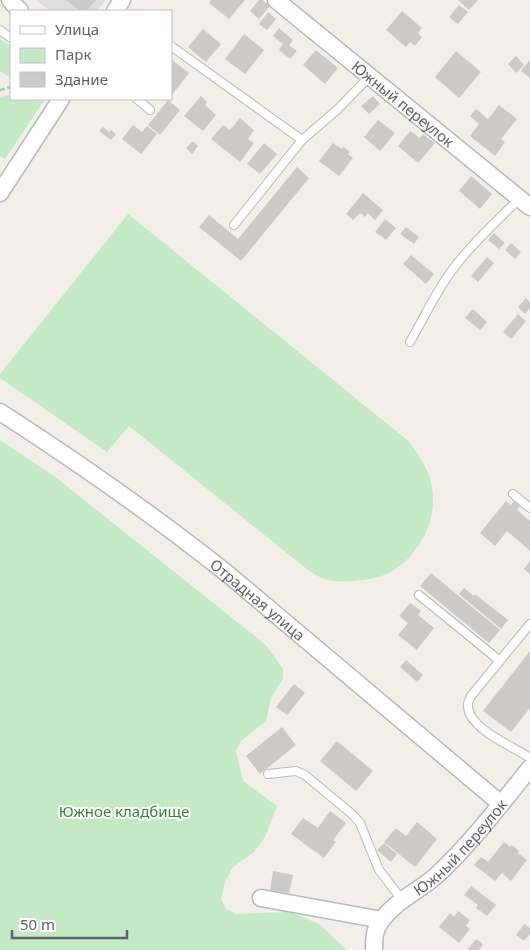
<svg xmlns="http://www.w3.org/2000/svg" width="530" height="950" font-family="'Noto Sans',sans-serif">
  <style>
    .industrial { fill: #e0deda }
    .green { fill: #c5e8c5 }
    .building { fill: #cccac5 }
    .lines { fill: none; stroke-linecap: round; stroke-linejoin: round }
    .service-casing { stroke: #b5b8bc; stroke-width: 10 }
    .minor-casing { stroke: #b5b8bc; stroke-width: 19 }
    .path { stroke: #9cc7a9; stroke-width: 2.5; stroke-dasharray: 5 2.5; stroke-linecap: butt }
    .service { stroke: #fff; stroke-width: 8 }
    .minor { stroke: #fff; stroke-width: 16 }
    .labels { text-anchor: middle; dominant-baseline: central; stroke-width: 4; stroke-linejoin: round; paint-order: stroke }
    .street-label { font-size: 15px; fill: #5f6368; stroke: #fff }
    .park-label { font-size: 15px; fill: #348238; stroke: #fff }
  </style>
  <rect width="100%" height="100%" fill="#f1efe8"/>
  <path class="industrial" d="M36 0H106L97 11H50Z"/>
  <path class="green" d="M0 39 11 46V78L0 71Z
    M11 94V99H45L5 159 0 156V97Z
    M128 214 406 439C421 456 434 477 433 501 433 528 416 557 392 571 380 578 366 580 352 581 342 582 331 582 322 578 317 576 313 573 308 570L129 426 107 452 0 378V374Z
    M0 440 54 476 266 645 283 669V678L271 698 266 721 241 741 236 751 243 781 277 806 265 837 254 852 233 867 225 882 221 899 226 909 236 914 290 912 319 924 347 950H0Z"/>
  <path class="building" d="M66 0H96L86 11H80Z
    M211 0H245L229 19 209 3Z
    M259 0H262L270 6 259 19 250 11Z
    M458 0H478L469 10Z
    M459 5 468 12 458 24 449 17Z
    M402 11 422 28 418 33 422 37 415 46 410 42 406 47 386 30Z
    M268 12 276 19 267 30 259 24Z
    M279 28 293 40 289 45 297 51 290 59 279 50 283 44 273 36Z
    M203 29 221 44 206 62 188 47Z
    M244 34 264 50 245 74 225 59Z
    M316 50 338 68 325 84 303 65Z
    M456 51 481 72 459 98 435 77Z
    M516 56 524 65 516 73 508 64Z
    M171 59 189 73 171 96Z
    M530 60V78L521 71Z
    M201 96 207 102 205 105 216 115 203 131 184 116Z
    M373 96 380 104 369 114 361 106Z
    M168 100 180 110 160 135 148 125Z
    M499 105 517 119 501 139 505 142 495 156 470 136 479 124 470 116 476 109 488 119Z
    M240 118 254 130 248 139 254 143 240 162 211 139 223 125 230 130Z
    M378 120 395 133 380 151 364 137Z
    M133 125 142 132 147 126 157 134 141 154 122 139Z
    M103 127 109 132 111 130 116 134 111 140 99 131Z
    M410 131 420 138 423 134 435 143 418 163 398 146Z
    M193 141 198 146 192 154 186 148Z
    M264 143 277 154 260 174 247 164Z
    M333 143 342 149 344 147 350 152 348 154 353 158 339 176 319 161Z
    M297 167 309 178 241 261 199 227 209 215 238 239Z
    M471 176 492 194 480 209 459 191Z
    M363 193 383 210 375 220 368 213 365 217 360 213 353 220 346 214Z
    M385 219 396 228 386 240 375 232Z
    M406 227 419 237 414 244 400 234Z
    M494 233 505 243 499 249 488 240Z
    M511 243 521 252 515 259 505 250Z
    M411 255 434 274 426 284 403 264Z
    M487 257 494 263 478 282 471 276Z
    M526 298 530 302V308L525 314 518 307Z
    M473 309 487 322 480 330 465 318Z
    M518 314 526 321 511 339 503 332Z
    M506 501 511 505 514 501 520 506 517 510 530 521V551L507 531 495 546 480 533Z
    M530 561V574L524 569Z
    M431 573 500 630 489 643 420 586Z
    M464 588 474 596 475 594 508 620 501 629 459 594Z
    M410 603 421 611 418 615 434 628 417 650 398 635 408 623 399 616Z
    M530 651V708L511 732 483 711Z
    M406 660 423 675 417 682 400 667Z
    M294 684 305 693 287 715 276 707Z
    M282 727 296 745 260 774 246 756Z
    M337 741 373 771 356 791 320 761Z
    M330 811 346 823 333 840 336 842 324 858 291 834 303 818 318 828Z
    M417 822 437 839 415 867 384 842 396 828 406 836Z
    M504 842 510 847 512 845 519 851 518 853 527 860 511 881 502 873 495 881 474 865 481 857 488 862Z
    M384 843 397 854 391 862 377 850Z
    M273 871 293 875 289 893 270 890Z
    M471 886 496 905 487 916 476 908 478 905 464 895Z
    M458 911 470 920 466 926 470 929 459 943 439 927 450 913 454 917Z
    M524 924 530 928V934L524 941 516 935Z
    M476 939 483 944 479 950H469L468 949Z"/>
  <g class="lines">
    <g class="service-casing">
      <path id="service" d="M0 30 11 38
        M171 46 302 140
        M137 99 150 110
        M234 225 302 140 338 109 370 76
        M410 342C424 318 436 291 453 269 472 243 497 221 519 199
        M513 494 530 508
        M419 595 500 661
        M530 624 471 696C469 700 467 703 468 707 470 730 515 747 530 758
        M268 774 296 771 305 775 353 815 360 823 379 870 403 901"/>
    </g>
    <g class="minor-casing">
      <g id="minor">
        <path d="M10 0 20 11"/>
        <path id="s1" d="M276 0 530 207"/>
        <path d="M115 11 122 0"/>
        <path d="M0 193 61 99"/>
        <path id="s2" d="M0 412C79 463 155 516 229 575L501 804"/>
        <path d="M261 898 382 920"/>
        <path id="s3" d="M374 950C374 939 374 930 381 921 395 901 419 891 437 875 471 843 501 804 530 768"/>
      </g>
    </g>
    <path class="path" d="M0 90 11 87"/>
    <use href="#service" class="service"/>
    <use href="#minor" class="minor"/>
  </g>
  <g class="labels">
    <g class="street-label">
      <text stroke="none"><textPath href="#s1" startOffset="164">Южный переулок</textPath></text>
      <text stroke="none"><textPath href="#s2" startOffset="319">Отрадная улица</textPath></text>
      <text stroke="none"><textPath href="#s3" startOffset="139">Южный переулок</textPath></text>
    </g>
    <g class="park-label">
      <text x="124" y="811">Южное кладбище</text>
    </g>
  </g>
  <rect x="10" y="10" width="162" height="90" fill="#ffffff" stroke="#bfc1c3"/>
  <rect x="20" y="26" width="25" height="8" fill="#ffffff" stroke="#bfc1c3"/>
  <text x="55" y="35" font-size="15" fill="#5f6368">Улица</text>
  <rect x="20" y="48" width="25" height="15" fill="#c5e8c5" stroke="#bfc1c3"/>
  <text x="55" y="60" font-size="15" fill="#5f6368">Парк</text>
  <rect x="20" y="72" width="25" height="15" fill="#cccac5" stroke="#bfc1c3"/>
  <text x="55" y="85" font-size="15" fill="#5f6368">Здание</text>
  <path d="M12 930v8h115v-8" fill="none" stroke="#5f6368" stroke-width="2.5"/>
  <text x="20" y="930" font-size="15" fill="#5f6368" stroke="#ffffff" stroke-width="4" paint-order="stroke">50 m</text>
</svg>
